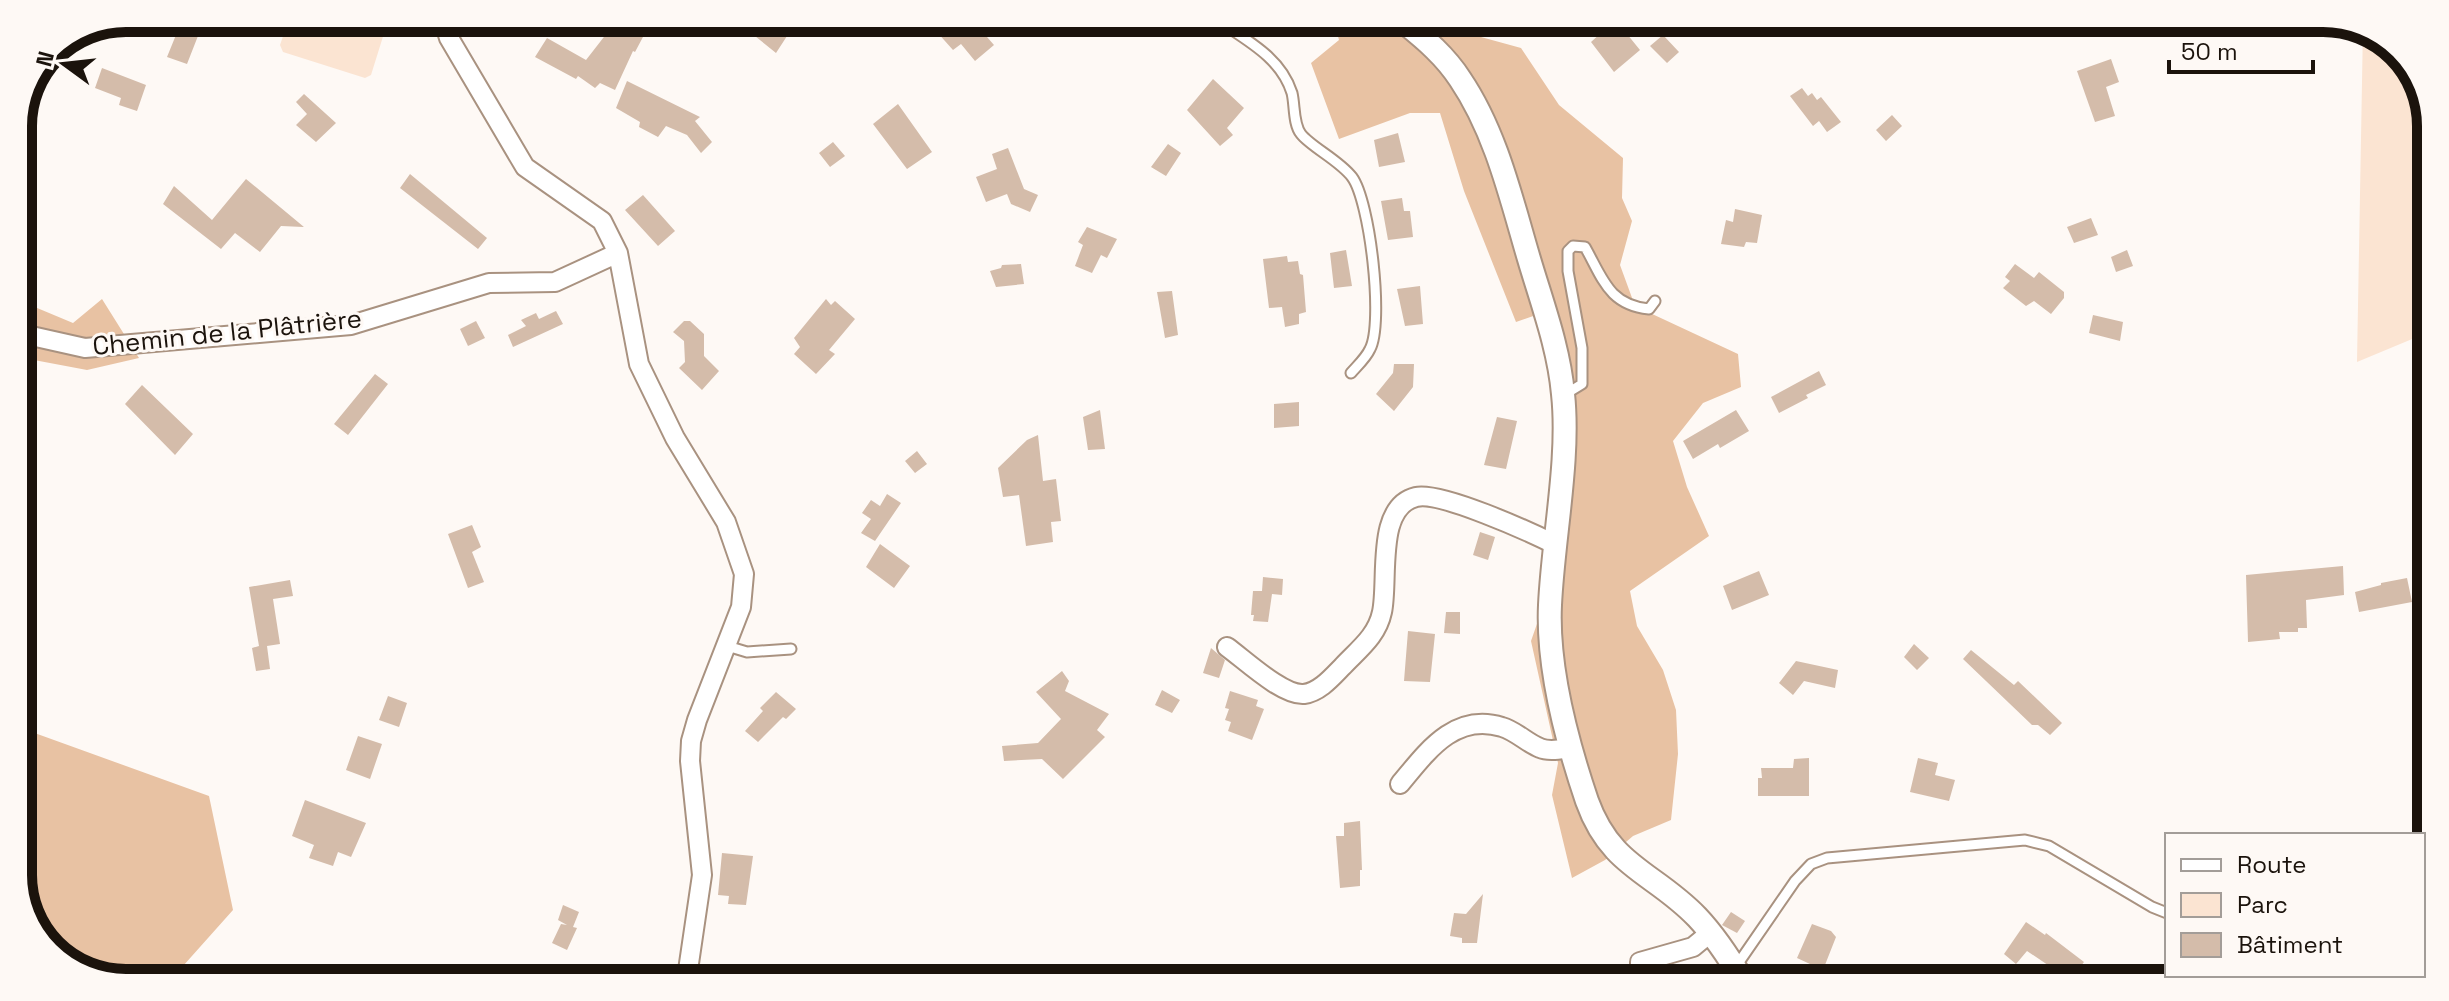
<svg xmlns="http://www.w3.org/2000/svg" width="2449" height="1001" font-family="'Space Grotesk',sans-serif">
  <style>
    .green { fill: #fbe4d2 }
    .forest { fill: #e8c2a3 }
    .building { fill: #d4bcaa }
    .lines { fill: none; stroke-linecap: round; stroke-linejoin: round }
    .service-casing { stroke: #a99280; stroke-width: 13 }
    .minor-casing { stroke: #a99280; stroke-width: 22 }
    .tertiary-casing { stroke: #a99280; stroke-width: 26 }
    .service { stroke: #fff; stroke-width: 9 }
    .minor { stroke: #fff; stroke-width: 18 }
    .tertiary { stroke: #fff; stroke-width: 22 }
    .labels { text-anchor: middle; dominant-baseline: central; stroke-width: 6; stroke-linejoin: round; paint-order: stroke }
    .street-label { font-size: 26px; fill: #1b130c; stroke: #fef9f5 }
    .rim { fill: none; stroke: #1b130c; stroke-width: 10 }
  </style>
  <rect width="100%" height="100%" fill="#fef9f5"/>
  <path class="green" d="M289 19H358L386 27 371 75 365 78 283 52 280 45Z
    M2363 26 2409 61 2431 118 2429 332 2357 362Z"/>
  <path class="forest" d="M1334 22 1430 23 1521 48 1559 105 1623 158 1622 198 1632 221 1620 265 1635 306 1738 354 1741 387 1703 403 1673 441 1687 487 1709 536 1630 591 1637 626 1663 670 1676 710 1678 754 1671 820 1633 836 1605 860 1572 878 1552 795 1558 763 1531 641 1562 552 1566 372 1556 308 1516 322 1464 191 1440 113H1410L1339 139 1311 63 1339 40Z
    M102 299 139 358 87 370 18 357V300L73 323Z
    M18 727 209 796 233 910 175 975H85L40 940 18 883Z"/>
  <path class="building" d="M205 18 187 64 167 57 178 30 150 19Z
    M735 20H787L781 28 789 33 776 53Z
    M613 21 643 37 635 52 633 51 615 90 600 83 595 88 578 76 576 79 535 57 547 38 586 60 607 33Z
    M927 21H973L994 45 975 61 961 44 953 50Z
    M1596 23H1618L1640 50 1614 72 1591 42 1602 32Z
    M1663 35 1679 52 1667 63 1650 46Z
    M2111 59 2119 82 2106 87 2115 116 2095 122 2077 71Z
    M102 68 146 85 137 111 119 105 121 98 95 88Z
    M1213 79 1244 108 1227 128 1233 135 1220 146 1187 110Z
    M627 81 700 117 695 121 712 142 701 153 687 135 666 126 658 137 639 127 640 122 616 108Z
    M1802 88 1808 96 1812 93 1817 100 1821 97 1841 122 1827 132 1819 121 1813 126 1790 96Z
    M304 94 336 123 316 142 296 125 307 114 296 102Z
    M898 104 932 152 907 169 873 124Z
    M1892 115 1902 126 1886 141 1876 130Z
    M1398 133 1405 162 1379 167 1374 140Z
    M833 142 845 156 830 167 819 153Z
    M1168 144 1181 153 1166 176 1151 167Z
    M1008 148 1024 189 1038 195 1030 212 1011 204 1007 194 986 202 976 177 997 169 992 154Z
    M410 174 487 238 478 249 400 188Z
    M246 179 304 227 281 226 260 252 235 233 221 249 163 204 174 186 212 220Z
    M643 195 675 231 658 246 625 210Z
    M1402 198 1404 211H1410L1413 237 1388 240 1381 201Z
    M1735 209 1762 215 1757 243 1746 242 1744 247 1721 244 1726 220 1733 222Z
    M2091 218 2098 235 2074 243 2067 227Z
    M1087 227 1117 239 1107 258 1101 255 1092 273 1075 266 1083 245 1078 242Z
    M1346 250 1352 286 1334 288 1330 253Z
    M2127 250 2133 266 2116 272 2111 257Z
    M1287 256 1288 262 1298 261 1300 274 1303 275 1306 312 1299 314V324L1285 327 1282 307 1269 308 1263 259Z
    M1021 264 1024 284 996 287 990 271 1001 268 1002 265Z
    M2015 264 2034 278 2039 272 2064 292V298L2051 314 2034 301 2026 306 2003 288 2010 281 2005 277Z
    M1420 286 1423 324 1405 326 1397 289Z
    M1172 291 1178 335 1165 338 1157 292Z
    M826 299 831 305 835 301 855 319 829 350 835 354 816 374 794 354 800 347 794 338Z
    M556 311 563 324 513 347 508 335 526 326 521 320 536 313 539 319Z
    M2093 315 2123 322 2120 341 2089 333Z
    M476 321 485 338 468 346 460 329Z
    M684 321H690L704 334V356L719 371 702 390 679 368 685 362 684 341 673 332Z
    M1394 364H1414L1413 387 1394 411 1376 394 1393 373Z
    M1819 371 1826 385 1806 395 1808 398 1779 413 1771 397Z
    M375 374 388 384 348 435 334 424Z
    M142 385 193 434 175 455 125 404Z
    M1299 402V426L1274 428V404Z
    M1100 410 1105 449 1088 450 1083 417Z
    M1736 410 1749 431 1720 448 1718 444 1693 459 1683 441Z
    M1497 417 1517 421 1506 469 1484 465Z
    M1038 435 1043 481 1056 479 1061 521 1051 522 1053 542 1026 546 1019 495 1003 497 998 468 1027 440Z
    M917 451 927 464 915 473 905 461Z
    M887 494 901 503 875 541 861 533 871 519 862 513 871 500 880 506Z
    M472 525 481 547 472 552 484 582 468 588 448 534Z
    M1480 532 1495 537 1488 560 1473 555Z
    M880 544 910 566 894 588 866 567Z
    M2343 566 2344 595 2306 600 2307 628H2298V632H2279L2280 639 2248 642 2246 575Z
    M1759 571 1769 595 1732 610 1723 586Z
    M1263 577 1283 579 1282 595 1272 594 1268 622 1253 621 1254 615H1251L1253 591H1262Z
    M2407 578 2412 602 2359 612 2355 592 2381 585V583Z
    M290 580 293 596 273 599 280 644 267 646 270 669 256 671 252 648 259 646 249 587Z
    M1446 612H1460V634L1444 633Z
    M1408 631 1435 634 1430 682 1404 681Z
    M1914 644 1929 658 1917 670 1904 657Z
    M1211 648 1225 660 1219 678 1203 673Z
    M1971 650 2014 685 2018 681 2062 723 2050 735 2038 725H2032L1963 659Z
    M1796 661 1838 670 1835 688 1804 681 1793 695 1779 683Z
    M1062 671 1069 681 1065 691 1109 714 1097 730 1105 737 1063 779 1042 759 1004 761 1002 746 1038 743 1061 719 1036 692Z
    M1162 690 1180 700 1172 713 1155 705Z
    M1230 691 1258 700 1256 706 1264 709 1252 740 1228 731 1231 722 1225 720 1229 709 1225 708Z
    M776 692 796 709 786 719 783 717 758 742 745 731 763 711 760 708Z
    M388 696 407 703 399 727 379 720Z
    M358 736 382 744 370 779 346 770Z
    M1809 758V796H1758V778H1762L1761 768H1793L1794 759Z
    M1918 758 1938 763 1935 775 1955 780 1949 801 1910 792Z
    M305 800 366 823 351 857 338 852 333 866 309 858 314 845 292 836Z
    M1360 821 1362 870H1360V886L1340 888 1336 836H1344V823Z
    M722 853 753 856 746 905 728 904 729 896 718 895Z
    M1483 894 1477 943H1462V938L1450 936 1454 913 1466 914Z
    M563 905 579 912 573 927 577 928 567 950 552 943 561 924 567 925 558 920Z
    M1731 912 1745 921 1737 933 1722 925Z
    M2026 922 2045 935 2046 933 2084 962 2070 980 2027 951 2016 964 2004 954Z
    M1812 924 1831 931 1836 937 1823 970 1797 958Z"/>
  <g class="lines">
    <g class="service-casing">
      <path id="service" d="M1220 22C1248 41 1281 58 1292 93 1295 105 1293 124 1301 134 1311 147 1339 160 1352 177 1370 201 1384 323 1370 349 1366 358 1357 366 1351 373
        M1564 395 1582 384V348L1568 271V251L1573 246 1585 247C1603 279 1609 305 1649 309L1655 301
        M727 646 747 652 791 649
        M1735 968 1795 881 1811 864 1827 858 2025 840 2049 846 2152 907 2167 913"/>
    </g>
    <g class="minor-casing">
      <path id="minor" d="M443 19 449 38 525 167 602 221 618 253 639 364 675 438 726 522 744 574 741 607 697 720 691 741 690 761 702 875 687 977
        M18 333 85 348 351 325 489 283 555 282 618 253
        M1227 647C1245 660 1283 696 1304 694 1320 692 1333 676 1343 666 1359 649 1377 636 1382 612 1389 580 1375 507 1416 497 1440 491 1530 532 1554 544
        M1400 784C1426 753 1454 712 1502 727 1516 731 1527 743 1540 748 1549 752 1562 749 1572 748
        M1640 981V962L1693 947 1710 933"/>
    </g>
    <g class="tertiary-casing">
      <path id="tertiary" d="M1405 23C1426 40 1445 56 1460 79 1496 132 1511 198 1529 259 1542 303 1559 348 1563 394 1570 458 1553 539 1550 605 1547 668 1567 742 1587 801 1611 868 1654 872 1697 917 1715 936 1730 959 1743 981"/>
    </g>
    <use href="#service" class="service"/>
    <use href="#minor" class="minor"/>
    <use href="#tertiary" class="tertiary"/>
  </g>
  <g class="labels">
    <g class="street-label">
      <text transform="translate(227 332) rotate(-6)">Chemin de la Plâtrière</text>
    </g>
  </g>
  <path d="M0 0H2449V1001H0ZM126 32H2323A94 94 0 0 1 2417 126V875A94 94 0 0 1 2323 969H126A94 94 0 0 1 32 875V126A94 94 0 0 1 126 32Z" fill="#fef9f5" fill-rule="evenodd"/>
  <path class="rim" d="M126 32H2323A94 94 0 0 1 2417 126V875A94 94 0 0 1 2323 969H126A94 94 0 0 1 32 875V126A94 94 0 0 1 126 32Z"/>
  <rect x="2165" y="833" width="260" height="144" fill="#fef9f5" stroke="#a39d98" stroke-width="2"/>
  <rect x="2181" y="859" width="40" height="12" fill="#ffffff" stroke="#a39d98" stroke-width="2"/>
  <text x="2237" y="873" font-size="24" fill="#1b130c">Route</text>
  <rect x="2181" y="893" width="40" height="24" fill="#fbe4d2" stroke="#a39d98" stroke-width="2"/>
  <text x="2237" y="913" font-size="24" fill="#1b130c">Parc</text>
  <rect x="2181" y="933" width="40" height="24" fill="#d4bcaa" stroke="#a39d98" stroke-width="2"/>
  <text x="2237" y="953" font-size="24" fill="#1b130c">Bâtiment</text>
  <g transform="translate(64 64) rotate(285)" stroke="#fef9f5" stroke-width="6" paint-order="stroke">
  <path d="M0-6L14 30L0 20L-14 30Z" fill="#1b130c"/>
  <text y="-12" font-size="22" font-weight="bold" text-anchor="middle" fill="#1b130c">N</text>
  </g>
  <path d="M2169 60v12h144v-12" fill="none" stroke="#1b130c" stroke-width="4"/>
  <text x="2181" y="60" font-size="24" fill="#1b130c" stroke="#fef9f5" stroke-width="6" paint-order="stroke">50 m</text>
</svg>
